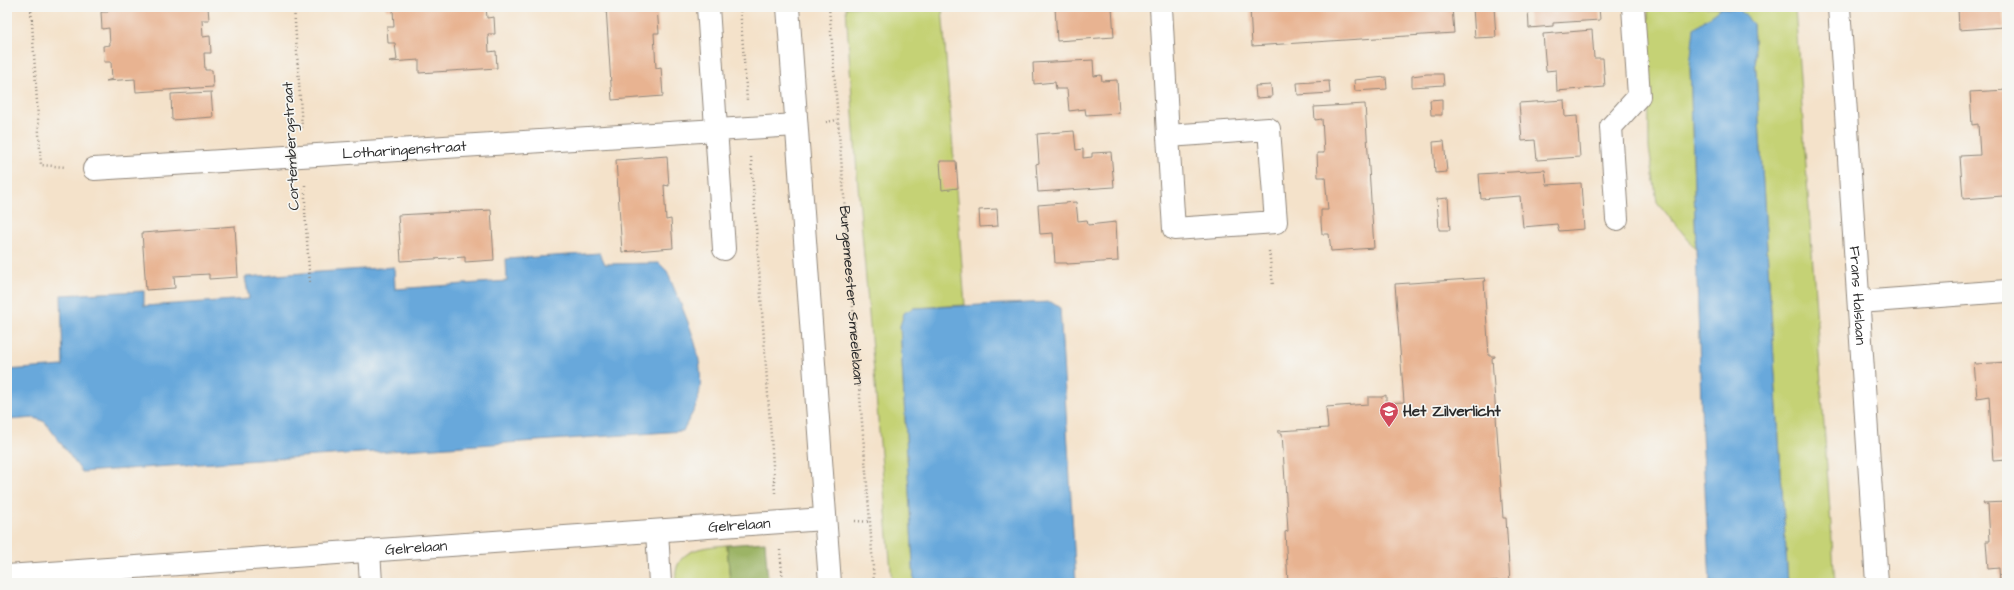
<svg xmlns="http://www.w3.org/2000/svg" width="2014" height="590" font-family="'Architects Daughter',sans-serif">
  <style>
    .green { fill: #c5d274; stroke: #787e50 }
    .forest { fill: #9cb466; stroke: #647048 }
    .water { fill: #67a8db; stroke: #496a83 }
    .building { fill: #e8b391 }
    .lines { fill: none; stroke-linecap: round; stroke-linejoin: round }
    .minor-casing { stroke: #90867a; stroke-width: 24 }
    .tertiary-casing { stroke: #90867a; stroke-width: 24 }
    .path { stroke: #90867a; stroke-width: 2.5; stroke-dasharray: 1 3; stroke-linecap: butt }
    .minor { stroke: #fff; stroke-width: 22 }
    .tertiary { stroke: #fff; stroke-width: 22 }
    .labels { text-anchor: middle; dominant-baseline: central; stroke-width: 3.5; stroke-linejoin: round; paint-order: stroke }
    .street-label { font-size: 15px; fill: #2b2b2b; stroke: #f6f6f2 }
    .poi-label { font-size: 15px; font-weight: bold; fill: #2b2b2b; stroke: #f6f6f2; text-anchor: start }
  </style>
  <rect width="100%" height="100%" fill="#f6f6f2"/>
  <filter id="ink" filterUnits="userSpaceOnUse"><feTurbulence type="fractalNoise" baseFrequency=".025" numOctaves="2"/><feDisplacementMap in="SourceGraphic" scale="8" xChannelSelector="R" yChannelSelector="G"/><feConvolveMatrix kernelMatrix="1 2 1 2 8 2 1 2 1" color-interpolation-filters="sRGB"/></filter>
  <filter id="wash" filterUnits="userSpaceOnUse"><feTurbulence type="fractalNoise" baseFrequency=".012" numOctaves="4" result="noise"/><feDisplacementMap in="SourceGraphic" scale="16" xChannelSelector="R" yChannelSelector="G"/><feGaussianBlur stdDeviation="0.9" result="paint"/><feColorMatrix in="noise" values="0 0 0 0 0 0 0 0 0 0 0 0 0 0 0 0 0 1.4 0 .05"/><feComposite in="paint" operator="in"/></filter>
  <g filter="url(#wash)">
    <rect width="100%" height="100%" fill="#f4e2ca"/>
    <path class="green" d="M846 7H942L965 305 913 308 900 326 914 583H892L857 174Z
      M1648 7H1795L1835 583H1788L1753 24 1690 65 1696 249 1657 202 1649 148Z
      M727 545 730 583H676C672 549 702 547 727 545Z"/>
    <path class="forest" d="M765 542 768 583H730L727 545Z"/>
    <path class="water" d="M1721 8 1739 9 1753 24 1788 583H1710L1702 433 1690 65 1694 28Z
      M600 253 605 264 659 263 667 271C682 310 709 357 698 400 695 411 687 421 683 431L82 472 45 422 35 418 7 420V370L63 366 61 295 144 291V306L249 299 245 277 394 267 395 289 507 281 506 259Z
      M1051 302 1060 308 1076 583H914L900 326 904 313 913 308Z"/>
    <g id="blocks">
      <path class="building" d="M107 7H208L209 20H202L203 37 210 36 211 53H204L205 70H212L213 87 136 92 135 79 106 81 112 79 111 62H104L103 46 110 45 109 28 102 29 101 12H108Z
        M386 7H486L487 18 494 17 495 34H488L489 52 496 51 497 68 419 73V60L390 62 389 61 397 60 395 43H388L387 27H394L393 9 386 10Z
        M606 7H657L659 33H654L655 51 656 68 661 67 663 96 612 100Z
        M1055 7H1112L1114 37 1057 41Z
        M1250 7H1452L1454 33 1252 46Z
        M1473 7H1494L1496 37 1475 38Z
        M1528 7H1599L1600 20 1553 23V26L1529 28Z
        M1958 7H2002L2004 27 1959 30Z
        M1592 30 1594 58H1603L1605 87 1557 91 1556 70 1546 71 1543 34Z
        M1093 60 1094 76 1101 75 1102 81 1117 80 1119 113 1086 115 1085 109 1069 111 1067 89H1056L1055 82 1034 84 1033 63Z
        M1427 74H1443L1444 85 1412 87V76Z
        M1386 77 1387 89 1355 91 1354 80Z
        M1329 81 1330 93 1298 95 1297 83Z
        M1271 85 1272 97 1256 98 1255 86Z
        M2007 90V199L2003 196 1963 199 1960 156 1980 155 1978 124 1972 125 1970 92Z
        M211 92 213 117 172 120 171 94Z
        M1442 99V115H1431L1430 100Z
        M1564 100 1565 117 1577 116 1580 157 1537 160 1535 140 1522 141 1519 103Z
        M1365 104 1374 248 1331 251 1329 234H1322L1321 222V210H1328L1325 177H1318L1317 153H1324L1322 119 1315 120 1314 107Z
        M1074 131 1076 150 1083 149V158L1092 157V153L1111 152 1114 187 1038 192 1036 164 1039 163 1037 134Z
        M1444 141 1447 172 1435 173 1433 142Z
        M667 156 669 186 664 185 665 203 666 220 671 219 673 248 622 252 616 160Z
        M940 161H956L958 188 942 190Z
        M1545 170 1547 185 1581 183 1584 229 1559 231 1557 224 1523 227 1520 196 1481 199 1479 174Z
        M1448 198 1450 230H1439L1437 199Z
        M1076 202 1078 221 1087 220 1088 225 1116 222 1118 261 1067 264V263H1055L1053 233 1040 234 1038 205Z
        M997 209 998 226 980 227 979 210Z
        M491 210 494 260 465 262V257L401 261 398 215Z
        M235 226 238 277 209 279V274L174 276 175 288 146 290 142 233Z
        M1485 278 1486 281H1484L1489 356H1495V357L1492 358 1503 518H1506L1510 583 1509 580 1463 583H1288L1285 532 1288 531 1284 465 1282 433H1278V431L1328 428 1326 407 1368 404V397H1382L1386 395V403L1404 402 1395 284Z
        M1974 362 1976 364 2007 362V460L1993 461 1989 396 1977 398Z
        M2007 502V583H2000L1999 568 1988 569 1986 541H1990L1988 504 1984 505 1983 503Z"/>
    </g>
  </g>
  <g filter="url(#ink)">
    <use href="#blocks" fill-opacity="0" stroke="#90867a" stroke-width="1"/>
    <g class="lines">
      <g class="minor-casing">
        <g id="minor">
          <path d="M708 7 724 249"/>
          <path d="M1161 7 1168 136"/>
          <path id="s2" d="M1839 7 1877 583"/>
          <path d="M1269 129 1276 222 1174 229 1168 136Z"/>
          <path id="s3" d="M94 169 796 125"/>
          <path d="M1617 219 1611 127 1639 96 1633 7"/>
          <path d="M1859 302 2007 291"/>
          <path d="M657 531 660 583"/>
          <path d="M369 551 371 583"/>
          <path id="s4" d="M7 576 824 519"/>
        </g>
      </g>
      <g class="tertiary-casing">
        <path id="tertiary" d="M788 7 830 583"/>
      </g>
      <g class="path">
        <path d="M31 7 41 165 66 167"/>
        <path d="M294 7 302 128"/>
        <path d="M740 7 747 100"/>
        <path id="s1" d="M829 7 870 522 874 583"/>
        <path d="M826 122 837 120"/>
        <path d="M751 157 775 493"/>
        <path d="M305 185V211L310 284"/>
        <path d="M1269 251 1273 285"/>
        <path d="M855 521 870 522"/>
        <path d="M780 550 783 583"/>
      </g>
      <use href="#minor" class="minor"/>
      <use href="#tertiary" class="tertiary"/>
    </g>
  </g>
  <defs>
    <g id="school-pin" transform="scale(1)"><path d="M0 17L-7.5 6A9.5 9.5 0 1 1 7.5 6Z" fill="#d1495b" stroke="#f6f6f2"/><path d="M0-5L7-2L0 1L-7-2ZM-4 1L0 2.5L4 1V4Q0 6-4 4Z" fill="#fff"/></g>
  </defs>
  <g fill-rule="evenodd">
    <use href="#school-pin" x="1389" y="411"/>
  </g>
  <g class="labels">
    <g class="street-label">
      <text transform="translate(291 146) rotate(-93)">Cortembergstraat</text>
      <text stroke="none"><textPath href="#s3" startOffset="311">Lotharingenstraat</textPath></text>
      <text stroke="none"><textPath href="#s1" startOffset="289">Burgemeester Smeelelaan</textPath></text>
      <text stroke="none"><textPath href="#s2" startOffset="289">Frans Halslaan</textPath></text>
      <text stroke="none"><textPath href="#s4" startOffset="734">Gelrelaan</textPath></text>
      <text stroke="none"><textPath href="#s4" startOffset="410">Gelrelaan</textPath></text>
    </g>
    <g class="poi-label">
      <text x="1403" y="411">Het Zilverlicht</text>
    </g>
  </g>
  <rect width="2014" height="590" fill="none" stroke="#f6f6f2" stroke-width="24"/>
</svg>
